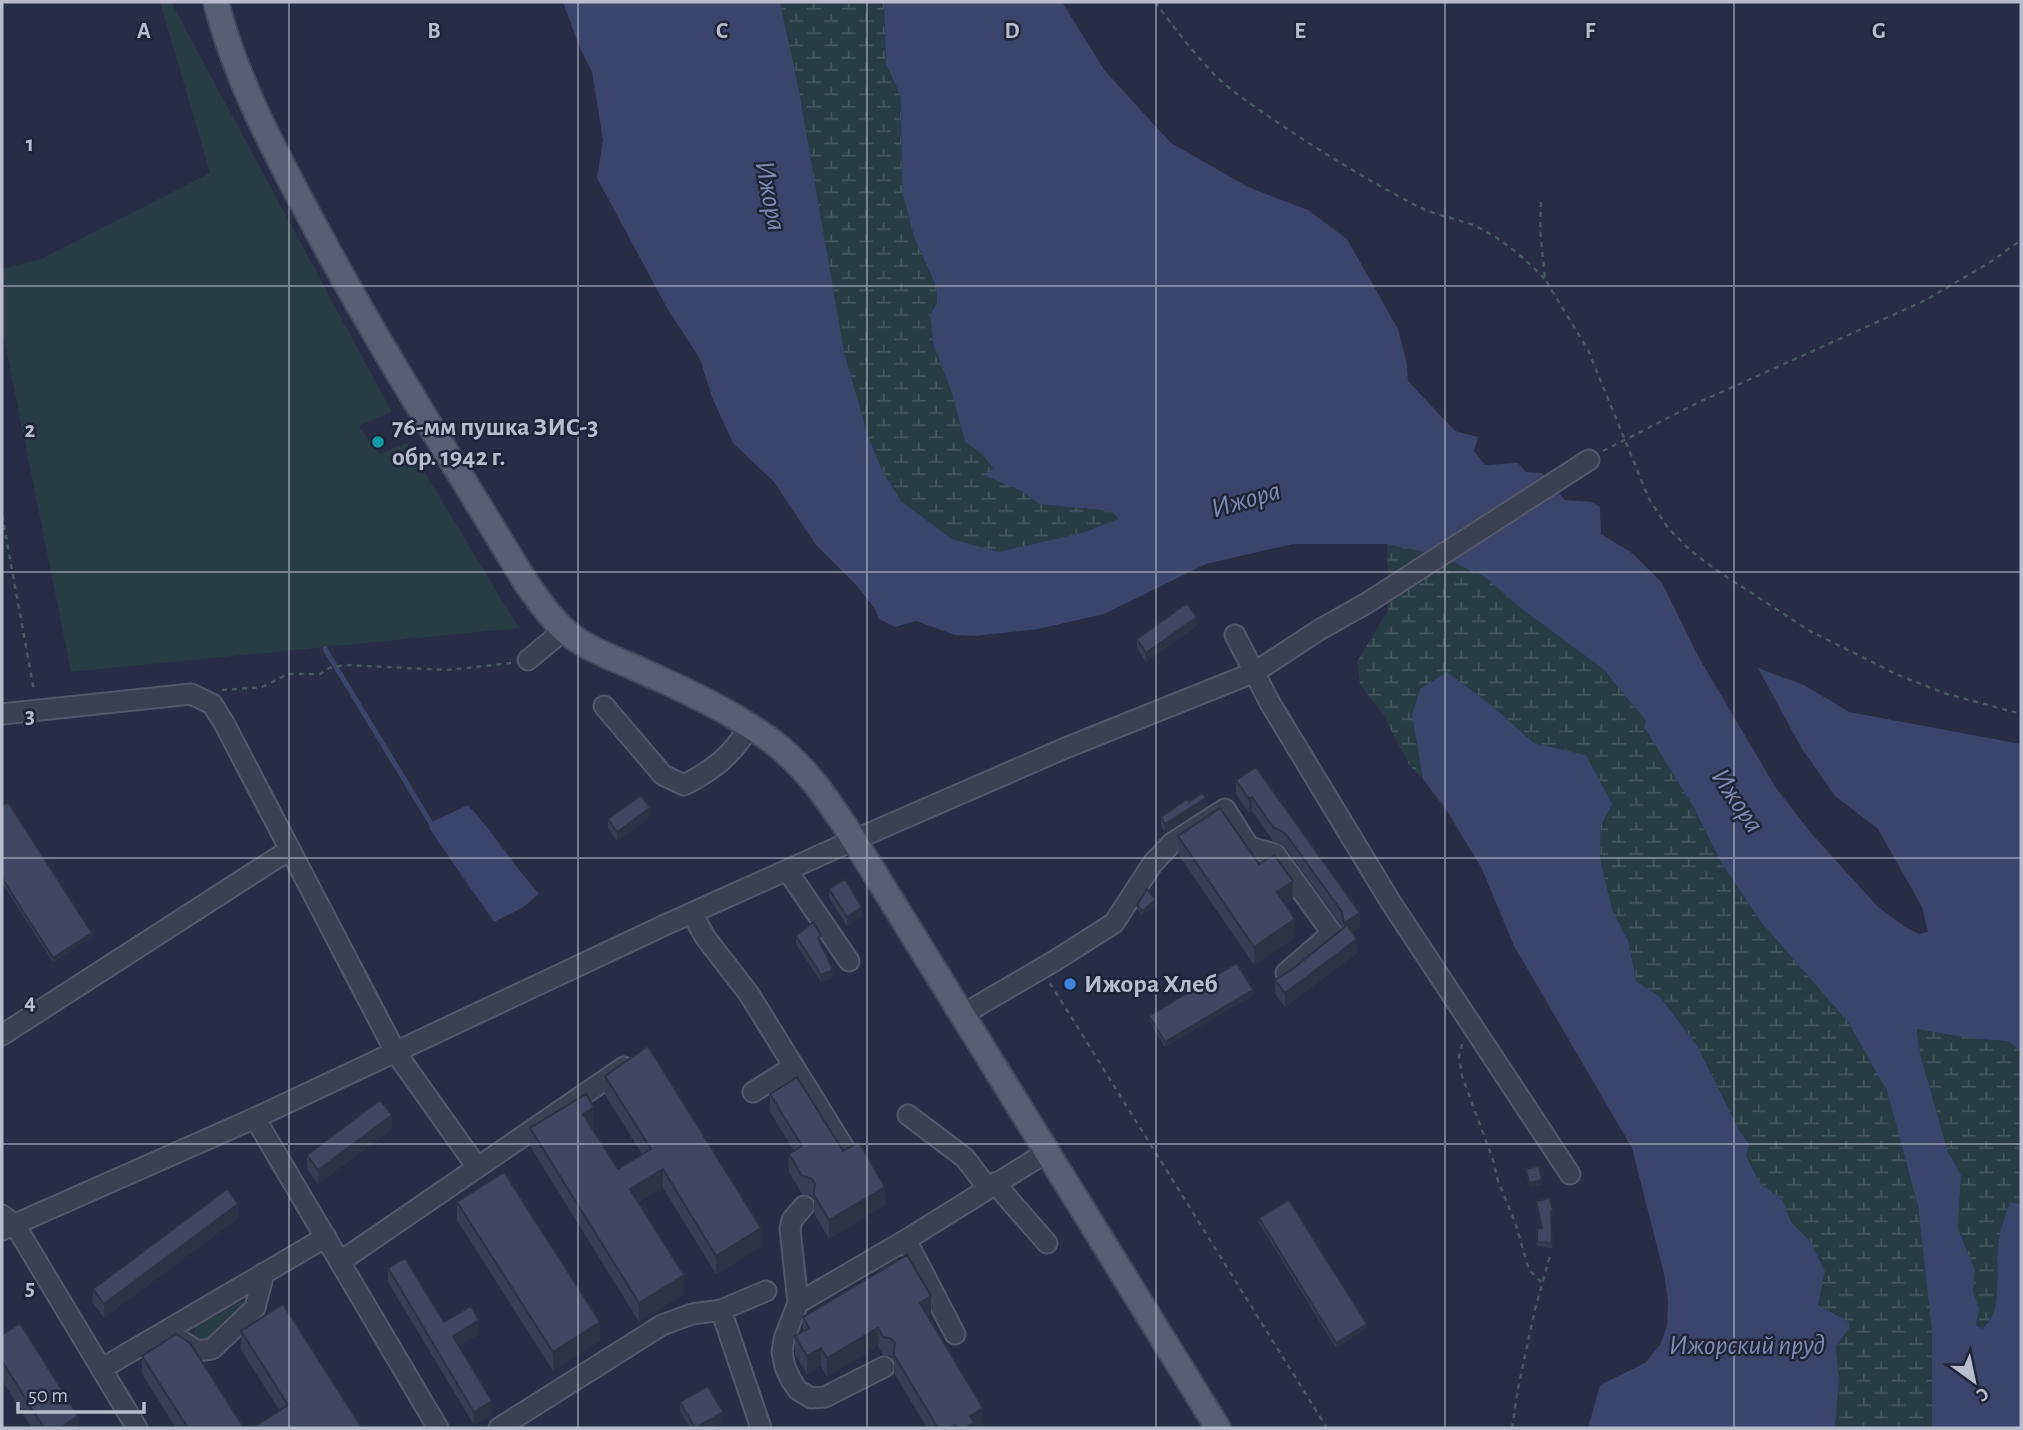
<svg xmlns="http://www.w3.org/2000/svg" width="2023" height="1430" font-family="'Alegreya Sans',sans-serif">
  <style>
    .green { fill: #283c45 }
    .wetland { fill: url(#wetland-marsh) }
    .water { fill: #39456b }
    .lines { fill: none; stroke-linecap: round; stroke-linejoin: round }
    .stream { stroke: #39456b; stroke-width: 5 }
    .minor-casing { stroke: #53586b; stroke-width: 23 }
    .major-casing { stroke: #44495d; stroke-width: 28 }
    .path { stroke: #475961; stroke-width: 2.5; stroke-dasharray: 5 5; stroke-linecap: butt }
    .minor { stroke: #3b4053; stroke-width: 19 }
    .major { stroke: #595f73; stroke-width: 24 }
    .wall { fill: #373e53 }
    .shaded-wall { fill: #2d3244 }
    .building { fill: #404861; stroke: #2d3244; stroke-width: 2 }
    .grid { fill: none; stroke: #b8bccd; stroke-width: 2; stroke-opacity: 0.55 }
    .culture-dot { fill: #0f9aa8; stroke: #1f2539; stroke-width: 2.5 }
    .shop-dot { fill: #3f7fe0; stroke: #1f2539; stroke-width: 2.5 }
    .labels { text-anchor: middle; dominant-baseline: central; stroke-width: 5; stroke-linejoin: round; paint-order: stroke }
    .poi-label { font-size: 26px; font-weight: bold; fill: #b8bccd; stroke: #1f2539; text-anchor: start }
    .water-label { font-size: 28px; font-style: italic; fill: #7e8cb5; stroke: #1f2539 }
    .grid-label { font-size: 23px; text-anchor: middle; font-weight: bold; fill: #b8bccd; stroke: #1f2539; stroke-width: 5; stroke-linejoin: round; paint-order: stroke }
  </style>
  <defs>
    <pattern id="wetland-marsh" width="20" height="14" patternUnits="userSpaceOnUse" patternTransform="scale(1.75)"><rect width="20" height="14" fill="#283c45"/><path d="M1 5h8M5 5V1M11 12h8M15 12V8" fill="none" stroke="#45565f"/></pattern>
  </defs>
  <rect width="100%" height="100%" fill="#262d44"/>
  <path class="green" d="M160 2H171L392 412 359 426 379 454 407 443 519 628 71 672 2 328V269L41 259 210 173Z
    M249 1297 252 1304 210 1344C198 1344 191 1339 195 1327Z"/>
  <path class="wetland" d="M780 2H884L886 64 901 97 902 191 914 237 936 286 937 302 930 316 933 343 952 393 965 442 982 454 993 468 987 476 1021 491 1039 504 1111 511 1118 520 1085 532 999 552 952 539 901 501 882 470 869 439 844 352 799 90Z
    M1387 544 1437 555 1485 577 1518 606 1603 669 1646 721 1644 727 1694 808 1721 862 1761 922 1848 1022 1887 1091 1918 1206 1932 1333V1428H1835L1839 1381 1836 1346 1849 1329 1839 1316 1818 1305 1825 1271 1810 1241 1791 1222 1783 1200 1760 1183 1746 1156 1749 1144 1739 1130 1698 1047 1660 997 1636 981 1629 943 1612 909 1600 857 1601 825 1586 755 1534 743 1491 705 1412 715 1423 779 1410 766 1383 715 1360 684 1357 662 1388 610Z
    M1917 1028 1974 1039 2008 1041 2021 1052V1204L2010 1202C2006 1214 2001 1227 1999 1239 1995 1264 2004 1312 1982 1329L1976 1325 1979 1309 1973 1291 1975 1270 1958 1229 1961 1175 1948 1152 1919 1050Z"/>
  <path class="water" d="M563 2H780L799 90 844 352 869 439 882 470 901 501 952 539 999 552 1085 532 1118 519 1111 511 1039 504 1021 491 986 476 993 468 982 454 965 442 952 393 933 343 930 316 937 302 936 286 914 237 902 191 901 97 886 64 884 2H1062L1105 71 1171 143 1248 187 1308 210 1347 239 1398 329 1407 365 1408 381 1455 431 1478 437 1474 451 1485 465 1518 463 1526 472 1542 473 1565 500 1592 502 1600 507 1601 534 1632 553 1662 583 1698 656 1776 788 1811 833 1878 907 1905 927 1919 934 1928 932 1922 907 1878 829 1835 796 1802 749 1758 668 1804 685 1849 712 2021 744V1052L2008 1041 1974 1039 1917 1029 1919 1050 1948 1152 1961 1175 1958 1229 1975 1270 1973 1291 1979 1309 1976 1325 1982 1329C2005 1312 1994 1264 1999 1239 2001 1226 2006 1214 2010 1202L2021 1204V1428H1932V1333L1918 1206 1887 1091 1848 1022 1761 922 1721 862 1694 808 1644 727 1646 721 1603 669 1518 606 1485 577 1437 555 1387 544H1293L1206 564 1104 614 1038 629 975 636 955 635 916 621 895 627 879 619 875 609 857 586 816 545 774 482 733 443 712 397 700 359 667 308 597 178 603 140 592 72 579 46Z
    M1447 672 1491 705 1534 743 1586 755 1612 804 1601 825 1600 857 1612 909 1629 943 1636 981 1660 997 1698 1047 1739 1130 1749 1144 1746 1156 1760 1183 1783 1200 1791 1222 1810 1241 1825 1271 1818 1305 1849 1322V1329L1836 1346 1839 1381 1835 1428H1588L1600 1385 1645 1363 1660 1345 1667 1326 1668 1301 1664 1274 1632 1148 1514 946 1482 869 1447 811 1423 779 1412 715 1420 689Z
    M468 805C494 833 514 866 539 894L522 908 494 922 429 828 434 821Z"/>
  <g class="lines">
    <path class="stream" d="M325 649 435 830"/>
    <g class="minor-casing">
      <path id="minor" d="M1235 635 1270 703 1390 901 1570 1174
        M528 660 564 630
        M604 706 663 775 684 785C715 769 731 756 750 726
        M2 714 191 694 212 704 224 723 396 1053 477 1167
        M787 870 849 961
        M692 913 705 937 749 994 846 1151
        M962 1015 1056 960 1114 923 1153 863 1172 843 1225 809 1249 847 1275 854 1332 933 1286 973
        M2 1035 289 850
        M753 1092 793 1067
        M908 1115 965 1158 988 1188
        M255 1118 438 1428
        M997 1182 1004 1194 1047 1243
        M804 1206 792 1220 790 1229 798 1303 784 1339 782 1352 785 1367 791 1380 798 1390 811 1398 825 1397 884 1367
        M2 1215 15 1225 137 1428
        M2 1230 255 1118 665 925 854 840 1063 749 1255 672 1319 630 1367 603 1589 460
        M906 1240 955 1334
        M341 1261 624 1067
        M798 1303 906 1240 1047 1152
        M721 1310 761 1428
        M174 1336 197 1351 212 1349 255 1308 264 1273
        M101 1369 326 1237
        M499 1428 662 1325 692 1314 721 1310 766 1291"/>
    </g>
    <g class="major-casing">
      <path id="major" d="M216 2C236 80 274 150 312 221 378 345 454 463 526 583 538 599 549 616 563 629 586 650 615 658 642 671 685 690 730 711 769 739 806 766 830 802 854 840L1218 1428"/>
    </g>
    <path class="path" d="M1155 2C1173 26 1191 50 1212 72 1229 90 1251 104 1271 118 1318 150 1367 180 1417 206 1435 215 1454 218 1473 225 1502 238 1523 257 1545 279
      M1541 202 1540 230 1545 279 1588 350 1649 499 1668 528 1690 550 1716 570 1810 631 1898 675 1947 694 2021 714
      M1603 451 1695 404 1926 300 1992 261 2021 240
      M2 515 34 691
      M222 690 262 687 288 674H320L329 668 345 665 448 670 511 663
      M1050 983 1327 1428
      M1462 1044 1459 1057 1462 1076 1493 1160 1498 1181 1515 1222 1529 1270 1543 1284
      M1512 1428 1518 1389 1535 1309 1550 1256"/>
    <use href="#minor" class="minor"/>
    <use href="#major" class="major"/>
  </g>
  <path class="wall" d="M1197 626 1146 662 1137 648V639Z
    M1256 767 1360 927 1352 932 1357 953 1285 1007 1275 994V980L1294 968 1342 929V926L1285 847 1273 841 1252 811 1249 813 1236 794V780Z
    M1189 802 1206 807 1165 833 1161 826V817Z
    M2 806 92 937 53 962 2 883Z
    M650 817 617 841 608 828V819Z
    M1178 836 1259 864 1293 899 1285 904 1295 937 1254 965 1178 854Z
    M829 889 862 917 847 926 829 898Z
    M1137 905H1156L1142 915 1137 909Z
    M796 936 821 943V944L833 978 821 982 796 944Z
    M1253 995 1165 1047 1149 1020V1016Z
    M605 1076 761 1247 716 1274 663 1188 639 1202 684 1294 639 1322 530 1146V1128L594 1126 592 1127 618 1169 642 1154 605 1095Z
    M770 1094 843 1151 885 1205 829 1239 814 1213V1199L811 1196 802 1194 789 1172V1154L794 1151 770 1112Z
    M392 1129 318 1184 307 1169V1155Z
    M1536 1201 1553 1215 1551 1216 1552 1248 1537 1246V1229L1541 1228 1536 1205Z
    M457 1202 600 1341 553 1371 457 1220Z
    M238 1218 104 1318 93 1303V1289Z
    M1259 1218 1367 1328 1336 1348 1259 1223Z
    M388 1268 444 1322 479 1334 459 1346 492 1415 474 1425 388 1282Z
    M931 1315 928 1317 983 1427 981 1428H927L894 1373V1361L890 1356 883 1355 878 1346 827 1377 821 1366 807 1375 795 1354V1336L803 1331V1317Z
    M241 1331 362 1428 280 1411 241 1350Z
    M2 1335 78 1428H32L2 1380Z
    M142 1356 244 1428H176L142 1374Z
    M680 1402 723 1422 712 1428H690L680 1411Z"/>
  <path class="shaded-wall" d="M1197 617V626L1146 662V653Z
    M1252 797V811L1249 813V799Z
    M1206 798V807L1165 833V824Z
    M650 808V817L617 841V832Z
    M1293 881V899L1277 910V892Z
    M1156 900V905L1142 915V911Z
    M862 907V917L847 926V917Z
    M1360 913V927L1344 937V923Z
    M1295 919V937L1254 965V947Z
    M92 933V937L53 962V958Z
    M1357 939V953L1285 1007V993Z
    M833 970V978L821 982V975Z
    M1253 990V995L1165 1047V1042Z
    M594 1107V1126L583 1133V1114Z
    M392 1115V1129L318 1184V1170Z
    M663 1169V1188L630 1208V1189Z
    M1542 1180V1185L1529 1188V1183Z
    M885 1187V1205L829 1239V1220Z
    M238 1204V1218L104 1318V1304Z
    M761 1228V1247L716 1274V1256Z
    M684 1275V1294L639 1322V1303Z
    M931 1296V1315L920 1321V1303Z
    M479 1320V1334L453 1350V1336Z
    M600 1322V1341L553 1371V1352Z
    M1367 1324V1328L1336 1348V1343Z
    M878 1328V1346L827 1377V1358Z
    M821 1348V1366L807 1375V1356Z
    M492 1401V1415L474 1425V1412Z
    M983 1408V1427L981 1428H965L970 1416Z
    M723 1412V1422L712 1428H697Z
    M78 1416V1428H60Z"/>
  <path class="building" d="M1187 603 1197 617 1146 653 1137 639Z
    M1256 767 1360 913 1344 923 1342 912 1285 833 1273 827 1252 797 1249 799 1236 780Z
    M1202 793 1206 798 1165 824 1161 817 1187 799 1189 802Z
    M641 795 650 808 617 832 608 819Z
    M8 802 92 933 53 958 2 878V806Z
    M1220 808 1259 864 1274 855 1293 881 1277 892 1295 919 1254 947 1178 836Z
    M845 879 862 907 847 917 829 889Z
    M1147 889 1156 900 1142 911 1137 905Z
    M813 922 821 935 818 938 833 970 821 975 796 936Z
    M1347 925 1357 939 1285 993 1275 980 1294 968Z
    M1237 963 1253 990 1165 1042 1149 1016Z
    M648 1046 761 1228 716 1256 663 1169 630 1189 684 1275 639 1303 530 1128 586 1094 594 1107 583 1114 618 1169 651 1149 605 1076Z
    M797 1077 843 1151 859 1142 885 1187 829 1220 814 1195 815 1183 811 1178 802 1176 789 1154 802 1146 770 1094Z
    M380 1100 392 1115 318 1170 307 1155Z
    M1539 1166 1542 1180 1529 1183 1526 1169Z
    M504 1172 600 1322 553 1352 457 1202Z
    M227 1189 238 1204 104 1304 93 1289Z
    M1550 1198 1553 1211H1551L1552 1243 1537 1242V1229L1542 1228 1536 1201Z
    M1289 1200 1367 1324 1336 1343 1259 1218Z
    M907 1255 931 1296 920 1303 983 1408 970 1416 974 1423 965 1428H957L955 1425 949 1428H938L894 1355 895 1342 890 1338 883 1337 878 1328 827 1358 821 1348 807 1356 795 1336 809 1328 803 1317Z
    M405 1258 444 1322 471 1306 479 1320 453 1336 492 1401 474 1412 388 1268Z
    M283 1304 362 1428H252L288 1405 241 1331Z
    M20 1323 78 1416 60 1428H44L2 1361V1335Z
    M176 1334 190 1343 244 1428H188L142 1356Z
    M708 1386 723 1412 695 1428 680 1402Z"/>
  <path class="grid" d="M289 2V1428M578 2V1428M867 2V1428M1156 2V1428M1445 2V1428M1734 2V1428M2 286H2021M2 572H2021M2 858H2021M2 1144H2021"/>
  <circle class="culture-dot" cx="378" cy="442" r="7"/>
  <circle class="shop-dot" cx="1070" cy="984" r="7"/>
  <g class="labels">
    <g class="poi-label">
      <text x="392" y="427">76-мм пушка ЗИС-3<tspan x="392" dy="30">обр. 1942 г.</tspan></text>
      <text x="1084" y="984">Ижора Хлеб</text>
    </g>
    <g class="water-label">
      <text transform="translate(770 196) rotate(79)">Ижора</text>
      <text transform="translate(1246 500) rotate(-16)">Ижора</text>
      <text transform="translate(1737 801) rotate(56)">Ижора</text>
      <text x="1747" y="1346">Ижорский пруд</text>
    </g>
  </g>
  <g class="grid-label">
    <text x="144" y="38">A</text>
    <text x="434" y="38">B</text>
    <text x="722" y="38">C</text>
    <text x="1012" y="38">D</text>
    <text x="1300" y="38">E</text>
    <text x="1590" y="38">F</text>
    <text x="1879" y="38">G</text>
    <text x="30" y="151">1</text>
    <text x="30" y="437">2</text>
    <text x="30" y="723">3</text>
    <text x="30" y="1009">4</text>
    <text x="30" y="1295">5</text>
  </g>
  <rect width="2023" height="1430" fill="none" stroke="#b8bccd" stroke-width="7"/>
  <g transform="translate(1974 1381) rotate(147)" stroke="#1f2539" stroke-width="5" paint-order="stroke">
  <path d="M0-5L12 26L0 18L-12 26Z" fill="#b8bccd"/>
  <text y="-10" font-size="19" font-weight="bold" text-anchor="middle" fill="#b8bccd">С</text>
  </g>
  <path d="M18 1402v10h126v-10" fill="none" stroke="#b8bccd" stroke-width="3.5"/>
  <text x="28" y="1402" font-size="21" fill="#b8bccd" stroke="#1f2539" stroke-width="5" paint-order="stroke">50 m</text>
</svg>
